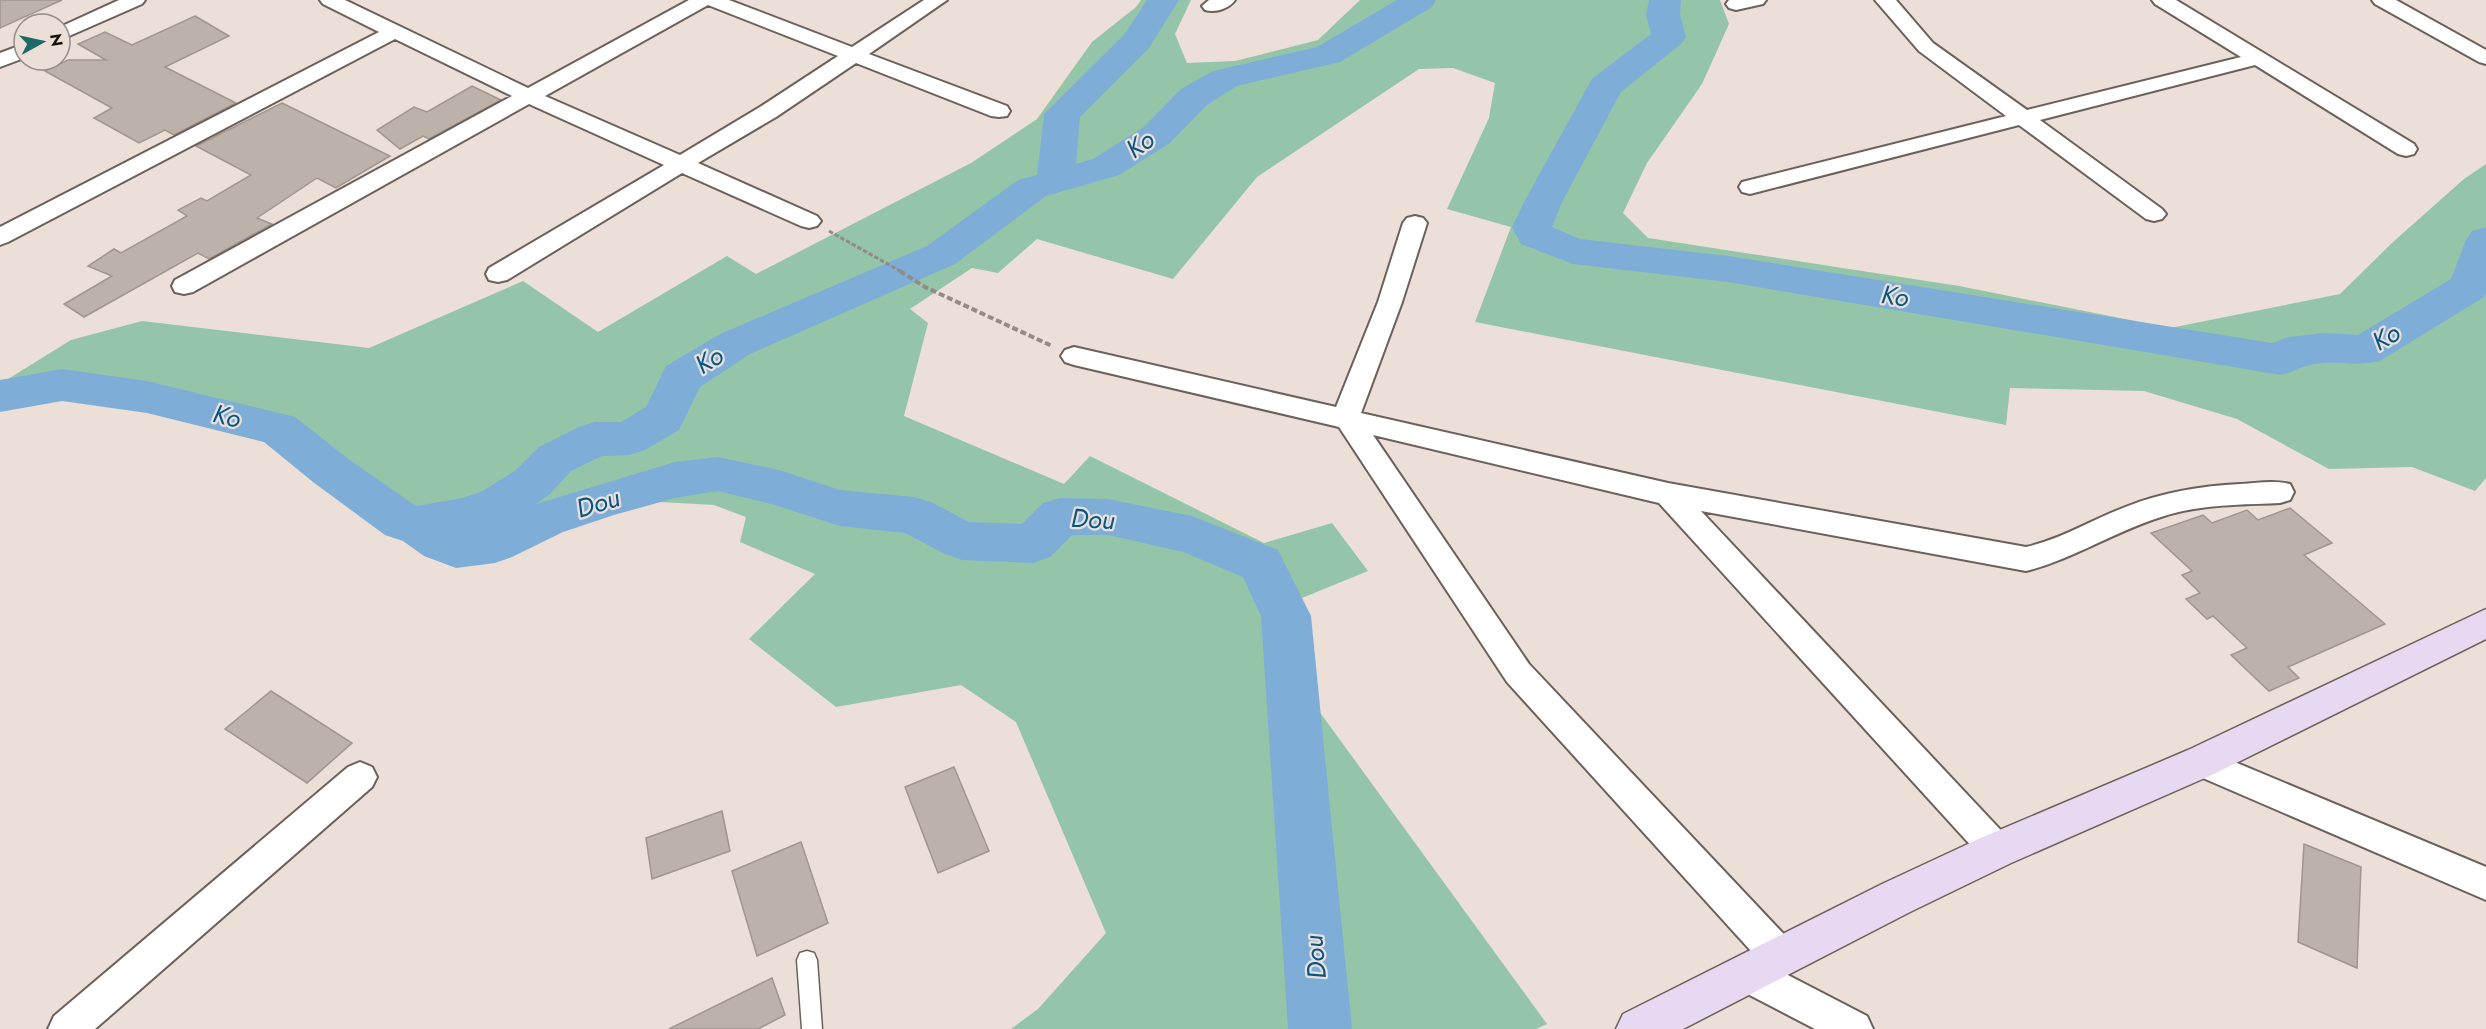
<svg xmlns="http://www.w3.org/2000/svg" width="2486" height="1029" font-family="Jost,sans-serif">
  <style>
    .green { fill: #94c5a9 }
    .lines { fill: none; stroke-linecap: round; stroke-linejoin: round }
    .river { fill: #7eaed7; fill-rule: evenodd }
    .building { fill: #bcb2a9; stroke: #a0968d; stroke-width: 1.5 }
    .service-casing { stroke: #6c615a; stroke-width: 3 }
    .minor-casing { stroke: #6c615a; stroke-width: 4 }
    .secondary-casing { stroke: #6c615a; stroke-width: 3 }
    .path-far1 { stroke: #938b85; stroke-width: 3; stroke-dasharray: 4.5 2; stroke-linecap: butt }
    .path { stroke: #938b85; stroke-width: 4; stroke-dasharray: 6 3; stroke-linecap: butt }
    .service { fill: #fff; fill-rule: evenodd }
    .minor { fill: #fff; fill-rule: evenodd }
    .secondary { fill: #e8d9f3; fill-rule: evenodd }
    .labels { text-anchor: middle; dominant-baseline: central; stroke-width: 4.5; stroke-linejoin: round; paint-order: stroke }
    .water-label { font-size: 26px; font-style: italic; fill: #035689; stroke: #ebdfd7 }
  </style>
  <rect width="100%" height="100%" fill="#ebdfd7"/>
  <path class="green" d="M1141 0H1191L1175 34 1187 63 1235 61 1318 40 1360 0H1720L1729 24 1702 84 1647 163 1623 213 1648 238 1959 286 2170 328 2340 294 2393 242 2464 179 2486 164V478L2475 491 2412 467 2329 469 2237 419 2144 391 2010 388 2006 425 1475 322 1511 227 1447 209 1489 118 1495 83 1453 68 1419 69 1257 177 1173 279 1037 239 998 273 972 268 910 309 928 323 904 416 1064 484 1090 456 1264 543 1332 523 1368 571 1297 600 1316 707 1547 1024 1536 1029H1011L1038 1009 1106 933 1016 722 961 685 836 707 749 639 815 574 740 542 746 517 714 505 607 499 546 519 495 544 456 549 441 543 415 525 402 522 380 504 330 470 279 429 147 397 62 385 0 396V384L71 340 142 321 369 348 523 281 598 332 727 256 756 274 971 163 1037 119 1092 42 1136 7Z"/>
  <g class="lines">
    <path class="river" d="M1147 0H1179L1149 48 1080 117 1076 164 1093 159 1144 127 1181 89 1213 71 1317 47 1397 0H1436L1432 7 1340 62 1237 86 1207 105 1170 143 1119 175 1046 196 955 264 750 354 700 387 679 430 645 450 629 455 602 456 571 471 550 494 536 504 675 462 718 457 779 470 840 490 914 497 931 502 969 522 1022 524 1043 503 1060 498 1108 499 1192 516 1278 550 1311 616 1352 1029H1288L1261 616 1243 577 1183 552 1108 535H1072L1050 557 1033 563 962 560 945 554 905 533 840 526 775 505 718 491 675 498 614 515 563 532 512 557 495 563 456 568 424 556 403 541 385 535 313 482 264 442 147 413 62 401 0 412V380L62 369 147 381 295 417 347 458 416 506 463 498 483 491 516 470 539 447 579 427 595 422H621L646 407 666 366 720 334 927 246 1018 180 1037 175 1044 114 1124 35Z
      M1649 0H1681L1680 15 1686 37 1681 44 1621 92 1562 202 1552 227 1580 239 1728 256 2272 343 2289 337 2324 333 2358 335 2451 279 2466 240 2472 231 2486 227V293L2484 297 2380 361C2360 366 2342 362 2322 363 2305 364 2297 371 2281 375L1728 282 1573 264 1521 244 1512 227 1524 202 1588 86 1593 78 1651 34 1646 15Z"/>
  </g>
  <path class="building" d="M0 0H62L0 28Z
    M195 16 229 36 165 67 236 103 174 135 165 130 139 143 94 118 112 108 45 71 68 60H106L78 44 105 32 132 45Z
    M472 86 501 100 429 139 423 136 400 149 377 130 414 107 427 112Z
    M282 103 390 156 336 188 317 178 257 218 272 224 209 259 198 253 84 317 64 304 112 276 88 266 114 249 121 253 187 216 178 210 201 198 207 201 251 175 196 146Z
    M2290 508 2332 543 2304 555 2385 624 2288 667 2299 678 2269 691 2231 655 2247 648 2213 616 2207 619 2186 599 2200 593 2182 575 2192 571 2151 533 2203 515 2212 523 2247 510 2258 520Z
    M271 691 352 743 307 783 225 729Z
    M954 767 989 851 938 873 905 787Z
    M722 811 730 851 652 879 646 838Z
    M801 842 828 923 757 956 732 871Z
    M2304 844 2361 867 2357 968 2298 942Z
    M772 978 785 1015 758 1029H669Z"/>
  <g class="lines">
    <g class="service-casing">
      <path id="service" d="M807 951 814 953 817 960 822 1029H802L797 960 800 953Z"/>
    </g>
    <g class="minor-casing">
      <path id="minor" d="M119 0H145L142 4 60 40V27Z
        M320 0H345L528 88 689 0H729L852 47 924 0H947L869 54 1007 106 1010 111 1007 116 999 117 991 116 856 63 776 117 698 163 817 216 821 221 817 226 809 228 801 226 682 173 507 280 498 282 489 280 486 274 489 268 664 165 529 104 193 292 184 294 175 292 172 286 175 280 512 96 395 39 8 242 0 245V227L379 32 323 4ZM708 5 838 56 760 107 680 155 545 96Z
        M1209 0H1235C1229 9 1215 13 1205 10L1202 6Z
        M1729 0H1766L1763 4 1736 10 1729 8 1726 4Z
        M1875 0H1896L1933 43 2027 110 2241 57 2155 4 2152 0H2176L2414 144 2417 149 2414 154 2406 156 2398 154 2255 65 2040 120 2162 209 2166 214 2162 219 2154 221 2146 219 2019 125 1750 194 1742 192 1739 187 1742 182 2006 116 1919 51Z
        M2372 0H2396L2486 50V64L2479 62 2375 4Z
        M24 44V58L0 67V53Z
        M1415 216 1423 218 1427 223 1402 302 1361 413 1668 483 2026 547C2062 539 2093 519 2128 506 2164 492 2201 486 2240 484 2257 483 2274 480 2290 484L2294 492 2290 500 2280 503C2240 505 2196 504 2158 518 2112 533 2073 559 2026 571L1701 511 2009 839 2014 850 2009 861 1997 866 1985 861 1659 503 1373 435 1529 664 1794 945 1799 957 1794 969 1784 973 1867 1016 1873 1029H1815L1734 987 1729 974 1734 961 1747 956 1761 962 1507 682 1339 427 1074 365 1065 362 1061 356 1065 350 1074 347 1336 407 1378 302 1403 223 1407 218Z
        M2201 748 2486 867V900L2189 772 2185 762 2189 752Z
        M360 762 372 767 377 777 372 787 95 1029H48L54 1016 348 767Z"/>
    </g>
    <g class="secondary-casing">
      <path id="secondary" d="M2486 609V639L2214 774 2011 863 1910 912 1683 1029H1616L1623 1014 1882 884 1983 837 2188 750Z"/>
    </g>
    <path class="path-far1" d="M829 231 902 272"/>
    <path class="path" d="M900 271 925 287 1052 346"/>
    <use href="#service" class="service"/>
    <use href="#minor" class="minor"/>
    <use href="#secondary" class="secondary"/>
  </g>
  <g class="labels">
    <g class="water-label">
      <text transform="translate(1140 144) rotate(-35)">Ko</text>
      <text transform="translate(1895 296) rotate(9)">Ko</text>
      <text transform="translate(2386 337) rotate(-30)">Ko</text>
      <text transform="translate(709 360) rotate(-32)">Ko</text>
      <text transform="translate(227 416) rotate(14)">Ko</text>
      <text transform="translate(598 503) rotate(-17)">Dou</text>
      <text transform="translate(1093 519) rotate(3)">Dou</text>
      <text transform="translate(1315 957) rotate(-95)">Dou</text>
    </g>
  </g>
  <g transform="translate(42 42) rotate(82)"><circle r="28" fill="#ebdfd7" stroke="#958c86" stroke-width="1.5"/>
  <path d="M0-4.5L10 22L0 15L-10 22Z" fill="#1e6a69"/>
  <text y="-9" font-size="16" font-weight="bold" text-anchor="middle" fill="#14100d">N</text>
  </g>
</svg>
